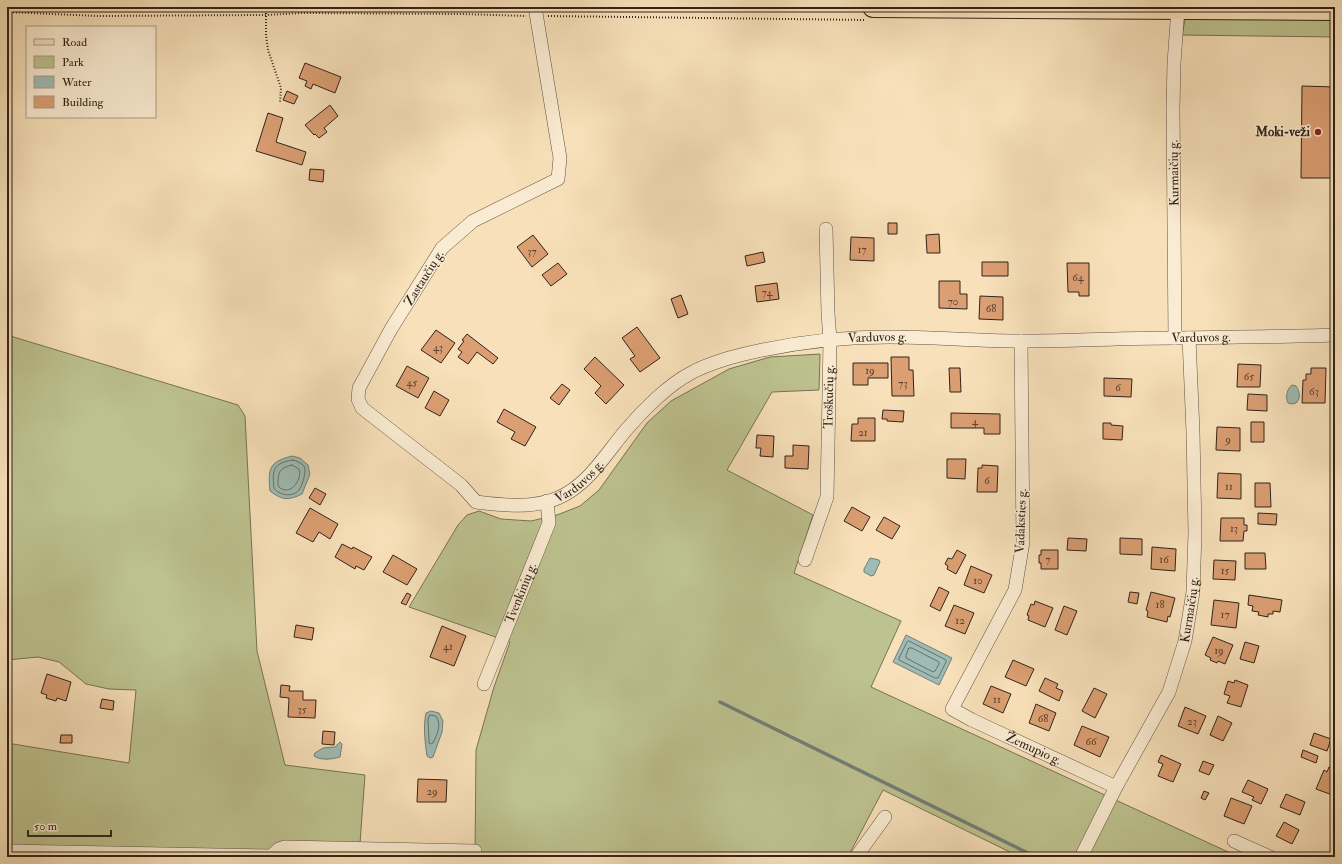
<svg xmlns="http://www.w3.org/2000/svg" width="1342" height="864" font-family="'IM FELL Double Pica',serif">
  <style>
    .green { fill: #bdc390; stroke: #777355 }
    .water { fill: #9ebcb5; stroke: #727f77 }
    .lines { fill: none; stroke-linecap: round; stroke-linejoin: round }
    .shore { stroke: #687068; stroke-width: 1 }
    .stream { stroke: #727f77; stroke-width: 3.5 }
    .building { fill: #db9f73; stroke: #31231a }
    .minor-casing { stroke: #635242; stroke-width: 14 }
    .primary-casing { stroke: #31231a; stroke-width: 22 }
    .path { stroke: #31231a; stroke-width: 2; stroke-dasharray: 1 2; stroke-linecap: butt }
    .minor { stroke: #faecd2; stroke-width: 13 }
    .primary { stroke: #f8e1ba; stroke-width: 20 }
    .poi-dot { fill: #8f2418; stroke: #faecd2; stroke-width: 1.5 }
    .labels { text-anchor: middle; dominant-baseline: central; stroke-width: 3; stroke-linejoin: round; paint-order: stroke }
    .number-label { font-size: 11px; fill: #5c4230 }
    .poi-label { font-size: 13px; font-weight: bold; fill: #31231a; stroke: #faecd2; text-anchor: end }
    .street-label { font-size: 13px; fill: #31231a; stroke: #faecd2 }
  </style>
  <rect width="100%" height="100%" fill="#f8e1ba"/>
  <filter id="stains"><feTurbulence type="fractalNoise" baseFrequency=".005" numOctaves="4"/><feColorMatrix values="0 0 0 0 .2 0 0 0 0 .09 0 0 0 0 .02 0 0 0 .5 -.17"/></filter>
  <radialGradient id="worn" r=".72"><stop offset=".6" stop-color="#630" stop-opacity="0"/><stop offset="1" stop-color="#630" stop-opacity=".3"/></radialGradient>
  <path class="green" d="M1191 16 1335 17V37L1182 35 1185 20Z
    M7 335 238 405 245 416 257 651 285 765 365 775 359 857H7V743L129 763 136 690 109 689 86 684 59 662 38 657 7 660Z
    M820 354 819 390 772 392 727 470 813 515 794 573 901 621 871 687 1239 857H1020L883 790 850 853 846 857H475L476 750 494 687 510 642 409 607 458 525 467 515 479 511 501 519 531 521 557 515 580 506 599 490 647 423 671 401 729 369 770 357Z"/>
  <path class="water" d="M1292 385 1296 386C1300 392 1301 398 1296 403L1292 404 1288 403C1285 397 1287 389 1292 385Z
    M292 456 300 458 308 465 310 474 302 494C288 501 282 500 270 491 268 468 269 462 292 456Z
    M870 558 879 560 880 562 874 575 871 576 864 572V569Z
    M906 635 952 658 939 685 893 662Z
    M431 711 439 713 443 721 442 732 433 757 430 758 427 756C425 742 423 727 426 713Z
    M340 742 342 744 340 757C333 759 321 761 314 756L315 753 323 748 335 747Z"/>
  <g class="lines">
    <path class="shore" d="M293 460C297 461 301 463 304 466 307 471 302 486 299 490 292 498 279 495 274 488 272 470 273 463 293 460Z
      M292 465 299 469C303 480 289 498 278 486 278 472 279 468 292 465Z
      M909 641 946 660V662L938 678H935L899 660V658L907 642Z
      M909 648H912L939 662V664L935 671 933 672 906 658V656Z
      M430 715 436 716C442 726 437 734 433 743L431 744 429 743V740L428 720Z"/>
    <path class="stream" d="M720 702 1036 857"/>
  </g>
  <path class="building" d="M305 63 341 77 335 93 313 84 311 89 305 86 307 81 299 78Z
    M1302 86 1335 87V178H1301Z
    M287 91 298 96 294 104 283 100Z
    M330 105 338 116 324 128 327 132 319 138 315 134 314 135 305 125Z
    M268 113 283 118 276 142 306 152 302 165 256 151Z
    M310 169 324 170 323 182 309 180Z
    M888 223H897V234H888Z
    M939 234 940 253H927L926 235Z
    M533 235 548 254 532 267 517 247Z
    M851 237 874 238V261L850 260Z
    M763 252 765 262 747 266 745 256Z
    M982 262H1008V276H982Z
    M558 263 567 274 551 286 542 275Z
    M1067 263H1089V296H1079V292H1068Z
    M939 281H960V294H967V309L939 308Z
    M777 283 779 299 757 302 755 286Z
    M681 295 688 314 678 318 671 299Z
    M980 296 1003 297V320L979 319Z
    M637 327 660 358 640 372 630 359 635 356 622 338Z
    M436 330 455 343 441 363 421 350Z
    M467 334 498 358 493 364 477 352 468 364 458 357 462 352 458 349 464 341 462 340Z
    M595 357 624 385 606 404 595 393 601 386 584 369Z
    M891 357H909V370H913L914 396H892Z
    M853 363H888V378H868V385H853Z
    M1238 364 1261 365 1260 387H1237Z
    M407 366 429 378 418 398 396 386Z
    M949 368H960L961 392H950Z
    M1311 368H1326L1325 403H1302L1303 380H1306V374H1311Z
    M1104 378 1132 379 1131 397 1104 396Z
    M562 384 570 390 559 405 550 398Z
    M434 391 449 400 440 416 425 408Z
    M1248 394 1267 395V411L1247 410Z
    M504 409 536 427 525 446 511 439 515 432 497 422Z
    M883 410 904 411 903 422 887 421V419H882Z
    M951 413 1000 414V434H984V428H951Z
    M858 418H875V441H851L852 424H858Z
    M1251 422H1264V442H1251Z
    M1103 423H1111V425L1123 426 1122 440 1103 439Z
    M1217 427 1240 428V451L1216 450Z
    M757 435 774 436 773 457 760 456 761 448H756Z
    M793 445 809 446 808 469 785 468V456H793Z
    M947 459H966L965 479 947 478Z
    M982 465 998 466 997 492H977L978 468H982Z
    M1218 473 1241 474V499L1217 498Z
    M1255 483H1270L1271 507H1255Z
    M315 488 326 494 320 505 309 498Z
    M852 507 870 517 862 531 844 521Z
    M310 508 338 524 330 539 319 532 313 542 296 533Z
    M1258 513 1277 514 1276 525 1258 524Z
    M884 517 900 526 892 539 876 530Z
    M1221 518H1244V525H1247V531H1244L1243 541H1220Z
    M1068 538 1087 539 1086 551 1067 550Z
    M1120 538 1142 539V555L1120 554Z
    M342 544 352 549 353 547 372 557 364 570 356 566 355 569 335 557Z
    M1152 547 1176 549 1175 571 1151 569Z
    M957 550 966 555 956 574 947 569 948 566 945 564 948 558 952 559Z
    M1041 550H1058V569H1041V563H1039V555H1041Z
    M1245 553H1265L1266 569H1245Z
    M393 555 417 569 407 585 383 572Z
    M1214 560 1236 561 1235 580 1213 579Z
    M971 566 992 575 984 593 964 585Z
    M939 587 949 592 940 611 930 606Z
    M1130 592 1139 593 1137 604 1128 602Z
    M1151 592 1175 598 1170 617 1168 616 1167 622 1147 617 1148 611 1146 610Z
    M407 593 411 595 406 605 401 603Z
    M1249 595 1282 600 1280 612 1273 611V614H1268V617L1258 615 1259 612 1252 611 1253 606 1248 605Z
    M1214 600 1239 603 1236 628 1211 625Z
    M1035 601 1053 608 1045 627 1028 620 1029 616 1027 615 1031 604 1034 605Z
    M954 605 974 613 965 634 945 626Z
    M1064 606 1077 611 1067 635 1055 630Z
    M1332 607H1335V618H1332Z
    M296 625 314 628 312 640 294 637Z
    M442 626 466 636 454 666 430 657Z
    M1213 637 1233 645 1225 664 1218 661 1217 663 1210 660 1211 658 1205 655Z
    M1245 642 1259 646 1254 663 1240 659Z
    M1013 660 1034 669 1026 686 1005 677Z
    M47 674 71 682 66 701 57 698 56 701 46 698 47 695 41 693Z
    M7 676 10 677 7 686Z
    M1045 678 1058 684 1056 688 1063 691 1059 701 1039 691Z
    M1235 680 1248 685 1241 707 1227 703 1230 696 1224 694 1228 681 1234 683Z
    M281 685 290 686 289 691H303V700H316L315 718 288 717 289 698 280 697Z
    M991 686 1011 694 1003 713 983 704Z
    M1094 688 1107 694 1095 718 1082 711Z
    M102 699 114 701 113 710 100 708Z
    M1036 704 1056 713 1049 731 1029 723Z
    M1185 707 1206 716 1198 734 1178 726Z
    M1218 716 1232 723 1223 741 1210 735Z
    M1082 726 1109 737 1100 757 1074 745Z
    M323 731 335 732 334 745 322 744Z
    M1314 733 1331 739 1327 751 1310 745Z
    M61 735H72V743H60Z
    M1303 750 1318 756 1316 763 1301 757Z
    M1161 755 1181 764 1173 782 1158 776 1163 764 1158 762Z
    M1203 761 1214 765 1209 775 1199 771Z
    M1329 767 1335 769V796L1316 789 1324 770 1327 772Z
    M418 779 447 780 446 802H417Z
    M1248 780 1268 789 1261 804 1252 800 1254 797 1242 792Z
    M1204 791 1209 793 1205 800 1201 798Z
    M1286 794 1305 802 1300 815 1280 807Z
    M1231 798 1252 806 1244 824 1224 816Z
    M1284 822 1299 830 1292 844 1276 836Z"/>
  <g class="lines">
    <g class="minor-casing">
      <g id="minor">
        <path id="s1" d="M535 7 560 158 558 179 473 221 442 248 391 329 359 388 358 399 362 408 461 485 476 502C503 505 532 509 558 498 588 485 605 455 626 430 642 411 668 385 691 373 703 366 716 362 729 358 781 344 836 337 889 337 933 337 978 341 1022 341 1073 341 1123 338 1174 338 1228 337 1281 337 1335 335"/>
        <path d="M1175 338 1173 108 1174 63 1178 8"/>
        <path id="s2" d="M1021 341 1023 542 1015 590 952 709 972 720 1116 787"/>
        <path id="s3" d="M805 560 827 497 830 340 828 313 826 229"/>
        <path id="s4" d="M484 684 549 523 547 501"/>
        <path d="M1234 841 1270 857"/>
        <path d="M7 851 271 856 279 849 285 847 475 851"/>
        <path d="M856 857 885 817"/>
        <path id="s5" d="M1081 857 1116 787 1169 692 1185 641 1193 592 1195 533 1193 432 1189 338"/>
      </g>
    </g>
    <g class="primary-casing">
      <path id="primary" d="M873 7 1335 10"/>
    </g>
    <path class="path" d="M266 7V35L268 50 281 88 280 103
      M7 12 97 16 266 15 303 13 462 14 526 16
      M548 16 866 20"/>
    <use href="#minor" class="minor"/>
    <use href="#primary" class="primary"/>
  </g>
  <circle class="poi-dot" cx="1318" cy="132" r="4"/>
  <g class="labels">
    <g class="number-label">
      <text x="862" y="249">17</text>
      <text x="532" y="251">37</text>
      <text x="1078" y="277">64</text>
      <text x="767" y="292">74</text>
      <text x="953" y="301">70</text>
      <text x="991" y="308">68</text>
      <text x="438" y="347">43</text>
      <text x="870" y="370">19</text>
      <text x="1249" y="376">65</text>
      <text x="412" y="382">45</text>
      <text x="903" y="383">73</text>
      <text x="1118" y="387">6</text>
      <text x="1314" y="391">63</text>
      <text x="975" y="421">4</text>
      <text x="863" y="432">21</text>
      <text x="1228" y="439">9</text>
      <text x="987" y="480">6</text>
      <text x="1229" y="486">11</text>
      <text x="1234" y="528">13</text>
      <text x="1048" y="559">7</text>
      <text x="1164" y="559">16</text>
      <text x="1225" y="570">15</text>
      <text x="978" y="580">10</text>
      <text x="1160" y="604">18</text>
      <text x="1225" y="614">17</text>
      <text x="960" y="620">12</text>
      <text x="448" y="646">41</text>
      <text x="1219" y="650">19</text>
      <text x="997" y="699">11</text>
      <text x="302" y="709">35</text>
      <text x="1043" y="718">68</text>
      <text x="1192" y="721">23</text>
      <text x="1091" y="741">66</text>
      <text x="432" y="791">29</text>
    </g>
    <g class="poi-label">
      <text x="1310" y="132">Moki-veži</text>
    </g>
    <g class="street-label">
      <text transform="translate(1174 173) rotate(-91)">Kurmaičių g.</text>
      <text transform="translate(424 278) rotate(-58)">Zastaučių g.</text>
      <text stroke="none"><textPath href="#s1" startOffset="1424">Varduvos g.</textPath></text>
      <text stroke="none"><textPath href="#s1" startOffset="1100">Varduvos g.</textPath></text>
      <text stroke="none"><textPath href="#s3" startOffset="167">Troškučių g.</textPath></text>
      <text stroke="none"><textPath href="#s1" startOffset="752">Varduvos g.</textPath></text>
      <text transform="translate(1021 521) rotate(-88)">Vadaksties g.</text>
      <text stroke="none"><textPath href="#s4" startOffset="98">Tvenkinių g.</textPath></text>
      <text stroke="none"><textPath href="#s5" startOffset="272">Kurmaičių g.</textPath></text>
      <text stroke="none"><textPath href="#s2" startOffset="475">Žemupio g.</textPath></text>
    </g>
  </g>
  <rect width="1342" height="864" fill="none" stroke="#f8e1ba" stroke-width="24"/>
  <rect x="8" y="8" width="1326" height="848" fill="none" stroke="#31231a" stroke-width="2"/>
  <rect x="12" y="12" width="1318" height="840" fill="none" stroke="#31231a"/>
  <rect x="26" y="26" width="130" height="92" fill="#faecd2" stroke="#aa9c88"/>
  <rect x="34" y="39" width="20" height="6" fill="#f8e1ba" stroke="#aa9c88"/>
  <text x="62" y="46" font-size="12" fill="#31231a">Road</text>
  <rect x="34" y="56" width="20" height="12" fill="#bdc390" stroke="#aa9c88"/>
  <text x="62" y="66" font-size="12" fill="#31231a">Park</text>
  <rect x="34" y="76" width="20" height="12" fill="#9ebcb5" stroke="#aa9c88"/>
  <text x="62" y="86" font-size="12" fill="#31231a">Water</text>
  <rect x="34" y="96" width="20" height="12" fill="#db9f73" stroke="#aa9c88"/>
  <text x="62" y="106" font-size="12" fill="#31231a">Building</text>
  <path d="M28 830v6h83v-6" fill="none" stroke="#31231a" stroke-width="2"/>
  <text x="34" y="830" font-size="12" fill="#31231a" stroke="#faecd2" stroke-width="3" paint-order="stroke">50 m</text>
  <rect width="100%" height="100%" filter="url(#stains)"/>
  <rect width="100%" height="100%" fill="url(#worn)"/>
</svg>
